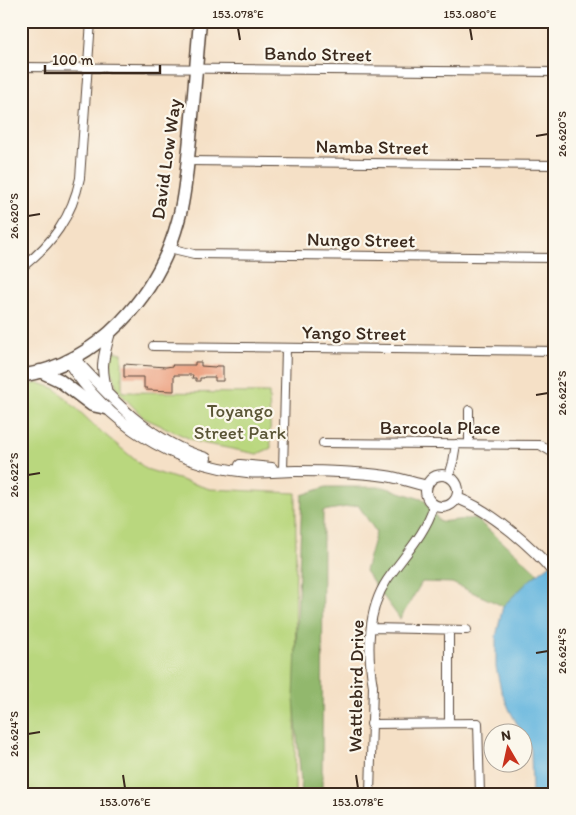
<svg xmlns="http://www.w3.org/2000/svg" width="576" height="815" font-family="Itim,sans-serif">
  <style>
    .green { fill: #b9d77e; stroke: #7a804e }
    .forest { fill: #92b86d; stroke: #667146 }
    .water { fill: #63b5de; stroke: #4f707e }
    .building { fill: #ec9d7b }
    .lines { fill: none; stroke-linecap: round; stroke-linejoin: round }
    .minor-casing { stroke: #574537; stroke-width: 10 }
    .tertiary-casing { stroke: #574537; stroke-width: 12 }
    .primary-casing { stroke: #574537; stroke-width: 15 }
    .minor { stroke: #fff; stroke-width: 8 }
    .tertiary { stroke: #fff; stroke-width: 10 }
    .primary { stroke: #fff; stroke-width: 12 }
    .ticks { fill: none; stroke: #3b2a1e; stroke-width: 2 }
    .labels { text-anchor: middle; dominant-baseline: central; stroke-width: 4.5; stroke-linejoin: round; paint-order: stroke }
    .street-label { font-size: 19px; fill: #3b2a1e; stroke: #fbf7ec }
    .park-label { font-size: 19px; fill: #5a5536; stroke: #fbf7ec }
    .neatline { fill: none; stroke: #3b2a1e; stroke-width: 2 }
    .ticks-label { font-size: 12px; text-anchor: middle; fill: #3b2a1e }
  </style>
  <rect width="100%" height="100%" fill="#fbf7ec"/>
  <filter id="ink" filterUnits="userSpaceOnUse"><feTurbulence type="fractalNoise" baseFrequency=".02" numOctaves="2"/><feDisplacementMap in="SourceGraphic" scale="10" xChannelSelector="R" yChannelSelector="G"/><feConvolveMatrix kernelMatrix="1 2 1 2 8 2 1 2 1" color-interpolation-filters="sRGB"/></filter>
  <filter id="wash" filterUnits="userSpaceOnUse"><feTurbulence type="fractalNoise" baseFrequency=".0096" numOctaves="4" result="noise"/><feDisplacementMap in="SourceGraphic" scale="20" xChannelSelector="R" yChannelSelector="G"/><feGaussianBlur stdDeviation="1.12" result="paint"/><feColorMatrix in="noise" values="0 0 0 0 0 0 0 0 0 0 0 0 0 0 0 0 0 1.4 0 .05"/><feComposite in="paint" operator="in"/></filter>
  <g filter="url(#wash)">
    <rect width="100%" height="100%" fill="#f5e0c6"/>
    <path class="green" d="M112 351 122 353V392L269 393 271 448 257 454 197 442 144 418 118 391 111 370Z
      M39 383 56 389 97 428 146 469 210 489 296 493 295 794H21V386Z"/>
    <path class="forest" d="M326 487H384L424 500 440 522 475 518 538 573 503 606 452 583 422 582 400 619 365 571 376 532 358 505 323 511 322 794H302L294 699 302 495Z"/>
    <path class="water" d="M555 561V794H532L531 749 510 711 501 690 496 667V637L503 606 531 579Z"/>
    <g id="blocks">
      <path class="building" d="M195 362H201V366L215 367 216 366H223V381H215V377H204V378H200V381H196V378H192L193 375H174V391L146 390 147 388H144V377H124V364L166 367 173 366 172 365H195Z"/>
    </g>
  </g>
  <g filter="url(#ink)">
    <use href="#blocks" fill-opacity="0" stroke="#574537" stroke-width="1"/>
    <g class="lines">
      <g class="minor-casing">
        <path id="minor" d="M21 67 555 72
          M188 161 555 165
          M169 248 194 254 555 258
          M21 268C52 244 72 217 80 178L91 21
          M153 346 555 351
          M469 410V444
          M323 443 540 445 555 454
          M283 471 286 348
          M449 476 453 462 456 444
          M371 628 467 630
          M449 630V723
          M371 724 478 723 480 794
          M370 794 373 686C367 652 367 610 387 580 404 555 425 535 434 506"/>
      </g>
      <g class="tertiary-casing">
        <path id="tertiary" d="M73 357C111 399 150 442 206 458
          M67 360C107 423 172 465 247 472 263 474 279 471 296 471 326 471 356 472 386 476 400 478 413 483 427 486
          M107 393C100 364 103 360 110 332
          M240 465 272 468
          M426 491a16 16 0 1 1 32 0a16 16 0 1 1-32 0Z
          M457 498C490 510 533 547 555 574"/>
      </g>
      <g class="primary-casing">
        <path id="primary" d="M40 371 59 380 92 405 106 408
          M21 376C99 363 158 295 178 221 184 201 186 179 188 158 193 112 196 67 200 21"/>
      </g>
      <use href="#minor" class="minor"/>
      <use href="#tertiary" class="tertiary"/>
      <use href="#primary" class="primary"/>
    </g>
  </g>
  <path class="ticks" d="M238 28 240 40M470 28 472 40M536 136 548 134M28 216 40 214M536 395 548 393M28 475 40 473M536 653 548 651M28 734 40 732M123 775 125 788M356 775 358 788"/>
  <g class="labels">
    <g class="street-label">
      <text transform="translate(318 54) rotate(1)">Bando Street</text>
      <text transform="translate(372 147) rotate(1)">Namba Street</text>
      <text transform="translate(166 159) rotate(-82)">David Low Way</text>
      <text transform="translate(361 240) rotate(1)">Nungo Street</text>
      <text transform="translate(354 333) rotate(1)">Yango Street</text>
      <text x="440" y="427">Barcoola Place</text>
      <text transform="translate(356 686) rotate(-89)">Wattlebird Drive</text>
    </g>
    <g class="park-label">
      <text x="240" y="410">Toyango<tspan x="240" dy="22">Street Park</tspan></text>
    </g>
  </g>
  <rect width="576" height="815" fill="none" stroke="#fbf7ec" stroke-width="55"/>
  <g transform="translate(508 748) rotate(351)"><circle r="24" fill="#fbf7ec" stroke="#aea59a"/>
  <path d="M0-4L9 19L0 12L-9 19Z" fill="#c8321e"/>
  <text y="-8" font-size="14" font-weight="bold" text-anchor="middle" fill="#3b2a1e">N</text>
  </g>
  <path d="M45 65v8h115v-8" fill="none" stroke="#3b2a1e" stroke-width="2.5"/>
  <text x="52" y="65" font-size="15" fill="#3b2a1e" stroke="#fbf7ec" stroke-width="4" paint-order="stroke">100 m</text>
  <rect x="28" y="28" width="520" height="760" class="neatline"/>
  <g class="ticks-label">
    <text x="238" y="18">153.078°E</text>
    <text x="470" y="18">153.080°E</text>
    <text transform="translate(562 134) rotate(-90)" y="4">26.620°S</text>
    <text transform="translate(14 216) rotate(-90)" y="4">26.620°S</text>
    <text transform="translate(562 393) rotate(-90)" y="4">26.622°S</text>
    <text transform="translate(14 475) rotate(-90)" y="4">26.622°S</text>
    <text transform="translate(562 651) rotate(-90)" y="4">26.624°S</text>
    <text transform="translate(14 734) rotate(-90)" y="4">26.624°S</text>
    <text x="125" y="806">153.076°E</text>
    <text x="358" y="806">153.078°E</text>
  </g>
</svg>
